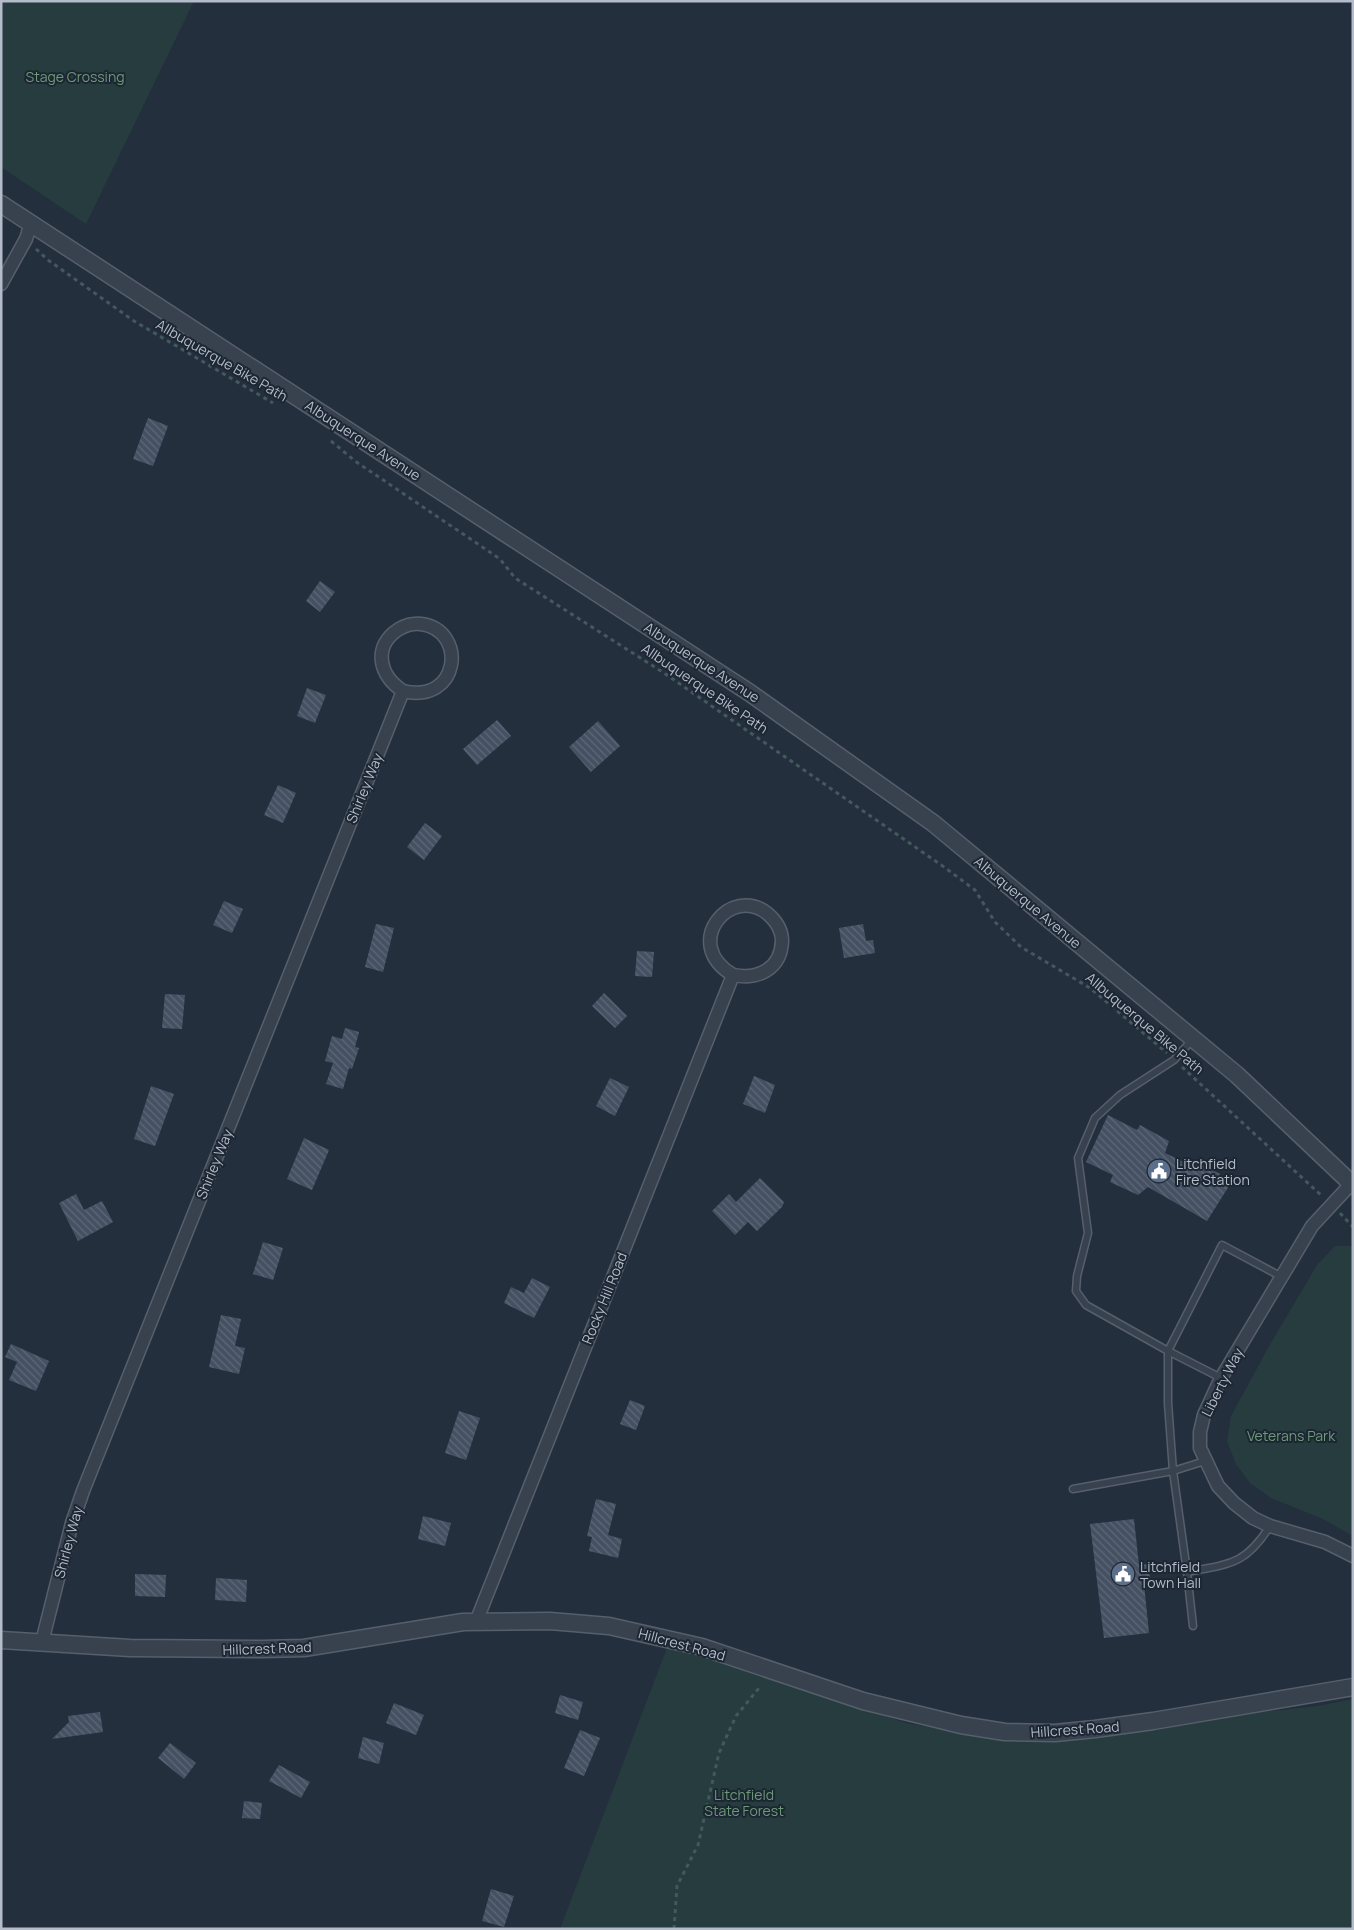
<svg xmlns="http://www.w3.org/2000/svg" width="1354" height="1930" font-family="Manrope,sans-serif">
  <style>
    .green { fill: #263c3f }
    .building { fill: url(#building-back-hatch) }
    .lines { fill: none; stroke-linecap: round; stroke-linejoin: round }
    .service-casing { stroke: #565f6c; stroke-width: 9 }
    .minor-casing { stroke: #565f6c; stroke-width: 15 }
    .tertiary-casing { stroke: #565f6c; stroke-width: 19 }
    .path { stroke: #44595c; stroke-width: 3; stroke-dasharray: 4 4; stroke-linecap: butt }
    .service { stroke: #38414e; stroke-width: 6 }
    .minor { stroke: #38414e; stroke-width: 12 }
    .tertiary { stroke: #38414e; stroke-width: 16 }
    .labels { text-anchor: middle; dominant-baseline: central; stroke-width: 4; stroke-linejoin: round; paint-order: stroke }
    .park-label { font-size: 14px; fill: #6b9a76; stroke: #1d2633 }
    .street-label { font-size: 14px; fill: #b4bcc9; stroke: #1d2633 }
    .poi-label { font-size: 14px; fill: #b4bcc9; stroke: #1d2633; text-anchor: start }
  </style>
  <defs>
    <pattern id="building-back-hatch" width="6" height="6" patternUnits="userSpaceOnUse" patternTransform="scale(1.25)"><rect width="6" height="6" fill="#455162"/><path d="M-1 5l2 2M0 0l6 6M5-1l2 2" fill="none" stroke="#5d6877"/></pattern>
  </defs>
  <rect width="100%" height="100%" fill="#242f3e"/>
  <path class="green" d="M1 1H194L86 224 1 167Z
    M1335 1246H1353V1536L1323 1519 1271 1498 1250 1483 1236 1464 1227 1441 1231 1416 1268 1348 1317 1265Z
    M667 1648 703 1655 906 1723 962 1733 1209 1718 1318 1706 1353 1699V1929H560Z"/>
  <path class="building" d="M148 418 168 426 153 466 133 459Z
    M320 581 335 592 320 612 306 601Z
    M307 688 326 695 315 723 297 716Z
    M497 720 511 736 477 765 463 749Z
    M598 721 620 746 591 772 569 747Z
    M278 785 296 793 283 823 264 815Z
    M425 823 442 836 424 860 407 847Z
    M224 901 243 909 232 933 213 925Z
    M376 924 394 928 383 972 365 967Z
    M863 924 866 941 873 940 875 953 844 958 839 928Z
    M637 951 654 952 652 977 635 976Z
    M604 993 627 1016 615 1028 592 1006Z
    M165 994 185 995 182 1029 162 1028Z
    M345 1028 359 1032 355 1047 359 1048 352 1069 349 1068 343 1089 326 1084 333 1063 325 1061 332 1036 342 1039Z
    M754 1076 775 1085 765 1113 743 1104Z
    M610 1078 629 1087 615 1116 596 1106Z
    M151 1086 174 1094 155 1146 134 1139Z
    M1108 1115 1137 1130 1140 1125 1169 1141 1165 1153 1194 1167 1199 1163 1220 1174 1217 1180 1229 1186 1207 1221 1148 1187 1138 1195 1110 1182 1113 1175 1086 1162Z
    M304 1138 329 1150 312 1190 287 1179Z
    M760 1178 784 1202 782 1207 757 1231 748 1222 735 1235 712 1211 729 1194 736 1202Z
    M76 1194 84 1210 102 1201 113 1222 78 1241 59 1203Z
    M263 1242 283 1248 273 1280 253 1274Z
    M532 1278 550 1287 534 1318 504 1303 511 1287 524 1293Z
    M221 1315 241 1319 235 1346 245 1348 239 1374 209 1367Z
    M11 1344 49 1361 36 1391 9 1380 17 1362 5 1357Z
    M630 1400 645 1406 636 1430 620 1424Z
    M459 1411 480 1418 466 1460 445 1453Z
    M596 1499 616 1504 608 1535 622 1539 618 1558 589 1551 592 1537 587 1536Z
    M423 1516 451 1523 445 1546 418 1539Z
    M1134 1519 1139 1565 1148 1564 1151 1583 1144 1584 1149 1633 1104 1638 1090 1524Z
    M135 1574 166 1575 165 1597 135 1596Z
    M216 1578 247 1580 246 1602 215 1600Z
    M560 1695 583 1702 578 1720 555 1713Z
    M394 1703 424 1715 416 1735 386 1723Z
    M100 1712 103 1732 52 1739 69 1722 68 1716Z
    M580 1730 600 1738 584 1776 564 1768Z
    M363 1737 384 1743 379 1764 358 1758Z
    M170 1743 196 1763 184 1779 158 1758Z
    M279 1765 310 1782 301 1798 269 1781Z
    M244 1801 262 1803 260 1819 242 1818Z
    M491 1889 514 1896 504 1927 482 1921Z"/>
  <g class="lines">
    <g class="service-casing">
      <path id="service" d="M1192 1040 1174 1060 1120 1095 1095 1118 1078 1158 1088 1233 1077 1276 1076 1291 1086 1305 1168 1351 1221 1378
        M1205 1461 1173 1471 1187 1572C1230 1564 1245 1565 1270 1526
        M1073 1489 1173 1471 1168 1403V1351L1222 1245 1282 1277
        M1187 1572 1193 1626"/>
    </g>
    <g class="minor-casing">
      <path id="minor" d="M1 284 26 239 31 223
        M1351 1184 1312 1226 1221 1378 1204 1415 1200 1432V1448L1218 1486 1234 1503 1253 1518 1270 1526 1325 1542 1353 1556
        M476 1622 733 975C758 980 781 969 782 941 782 930 776 921 768 914 731 883 680 944 733 975
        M42 1642 72 1523 83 1491 403 691C460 705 468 630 421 624 413 623 406 625 399 629 372 646 379 676 403 691"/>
    </g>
    <g class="tertiary-casing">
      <path id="tertiary" d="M1 204 750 693 933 823 1237 1075 1353 1185
        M1 1640 130 1648 262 1649 304 1648 463 1622 550 1621 609 1626 702 1647 863 1701 961 1725 1005 1732 1055 1733 1095 1729 1153 1721 1353 1687"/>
    </g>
    <path class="path" d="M36 249 48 260 134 321 273 403
      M331 441 355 461 500 559 515 578 664 673 944 867 975 890 995 922 1021 947 1090 988 1167 1053
      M1182 1067 1323 1197
      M1340 1213 1353 1227
      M674 1929 677 1886 698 1845 719 1753 736 1716 759 1688"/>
    <use href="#service" class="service"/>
    <use href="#minor" class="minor"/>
    <use href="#tertiary" class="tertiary"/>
  </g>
  <defs>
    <g id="civic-disc" transform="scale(1.25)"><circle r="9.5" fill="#5c6f8a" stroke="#1d2633"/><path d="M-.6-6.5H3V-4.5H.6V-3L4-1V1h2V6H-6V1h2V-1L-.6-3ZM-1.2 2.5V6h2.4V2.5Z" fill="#fff"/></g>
  </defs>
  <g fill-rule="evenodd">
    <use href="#civic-disc" x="1159" y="1171"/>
    <use href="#civic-disc" x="1123" y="1574"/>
  </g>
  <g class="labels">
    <g class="park-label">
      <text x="75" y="76">Stage Crossing</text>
      <text x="1291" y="1435">Veterans Park</text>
      <text x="744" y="1794">Litchfield<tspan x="744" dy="16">State Forest</tspan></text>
    </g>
    <g class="street-label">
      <text transform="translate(222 360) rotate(30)">Allbuquerque Bike Path</text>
      <text transform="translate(363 440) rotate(33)">Albuquerque Avenue</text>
      <text transform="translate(702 662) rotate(33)">Albuquerque Avenue</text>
      <text transform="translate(705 688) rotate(34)">Allbuquerque Bike Path</text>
      <text transform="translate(364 788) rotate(-68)">Shirley Way</text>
      <text transform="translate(1028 902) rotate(40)">Albuquerque Avenue</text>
      <text transform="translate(1145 1023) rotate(40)">Allbuquerque Bike Path</text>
      <text transform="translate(214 1164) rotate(-68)">Shirley Way</text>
      <text transform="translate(604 1298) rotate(-68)">Rocky Hill Road</text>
      <text transform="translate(1222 1382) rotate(-63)">Liberty Way</text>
      <text transform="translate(68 1542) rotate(-75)">Shirley Way</text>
      <text transform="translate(682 1644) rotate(15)">Hillcrest Road</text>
      <text transform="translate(267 1648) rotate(-2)">Hillcrest Road</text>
      <text transform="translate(1075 1729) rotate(-4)">Hillcrest Road</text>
    </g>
    <g class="poi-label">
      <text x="1176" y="1163">Litchfield<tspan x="1176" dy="16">Fire Station</tspan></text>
      <text x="1140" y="1566">Litchfield<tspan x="1140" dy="16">Town Hall</tspan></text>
    </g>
  </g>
  <rect width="1354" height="1930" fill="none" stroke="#b4bcc9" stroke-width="5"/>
</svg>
